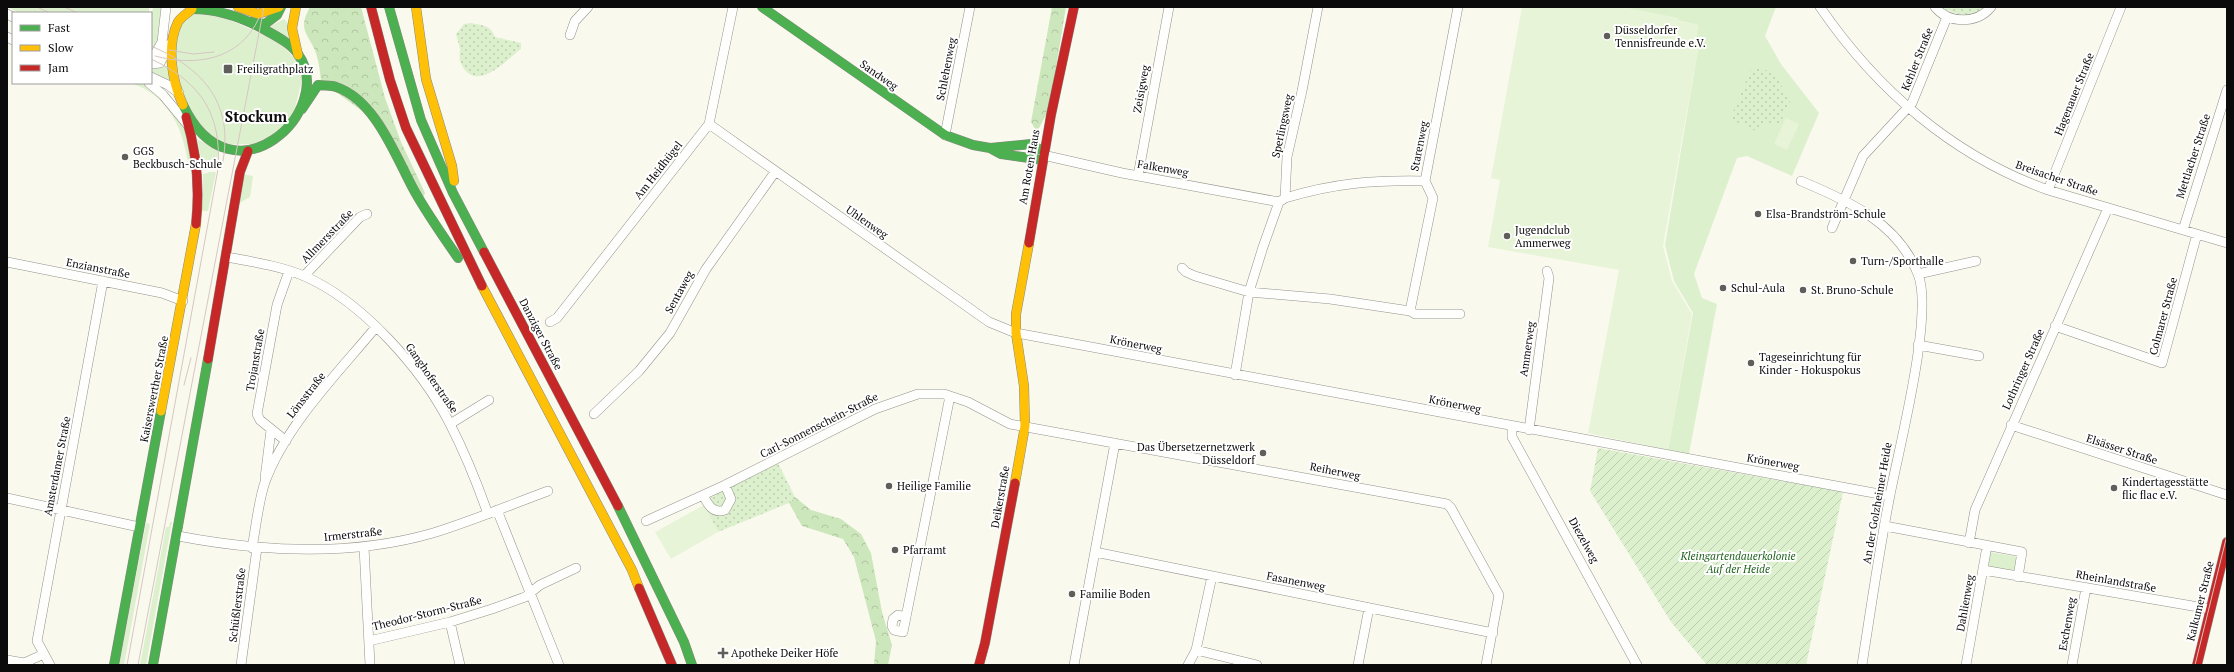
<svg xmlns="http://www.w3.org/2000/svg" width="2234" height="672" font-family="'PT Serif',serif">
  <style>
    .grass { fill: #ddf0ce }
    .forest { fill: url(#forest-crowns) }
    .park { fill: url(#park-dots) }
    .garden { fill: url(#garden-furrows) }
    .pitch { fill: #e8f4d7 }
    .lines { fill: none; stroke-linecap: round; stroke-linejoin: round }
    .street-casing { stroke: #93928d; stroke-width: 10 }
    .fast-casing { stroke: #898984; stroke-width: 10 }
    .slow-casing { stroke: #898984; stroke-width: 10 }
    .jam-casing { stroke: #898984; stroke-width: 10 }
    .street { stroke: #fefefc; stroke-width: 9 }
    .fast { stroke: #4caf50; stroke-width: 9 }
    .slow { stroke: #ffc107; stroke-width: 9 }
    .jam { stroke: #c62828; stroke-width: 9 }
    .tram { stroke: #d6c6c3; stroke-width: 1 }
    .poi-dot { fill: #5f5e5a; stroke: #fff; stroke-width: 1.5 }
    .labels { text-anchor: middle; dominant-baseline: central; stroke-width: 4; stroke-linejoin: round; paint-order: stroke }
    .poi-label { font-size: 11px; fill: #0b0b0b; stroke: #fff; text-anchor: start }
    .street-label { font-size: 11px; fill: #0b0b0b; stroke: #fff }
    .park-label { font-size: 11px; font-style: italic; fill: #1f621c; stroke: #fff }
    .district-label { font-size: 15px; font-weight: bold; fill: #0b0b0b; stroke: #fff }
  </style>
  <defs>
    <pattern id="forest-crowns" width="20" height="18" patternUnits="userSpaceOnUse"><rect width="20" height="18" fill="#cce7bb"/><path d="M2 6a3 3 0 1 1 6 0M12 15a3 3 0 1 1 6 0" fill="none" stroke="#aec59f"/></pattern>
    <pattern id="park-dots" width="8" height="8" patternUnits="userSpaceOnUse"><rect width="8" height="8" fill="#ddf0ce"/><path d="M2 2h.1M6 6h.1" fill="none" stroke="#bcccb0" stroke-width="1.8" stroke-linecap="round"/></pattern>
    <pattern id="garden-furrows" width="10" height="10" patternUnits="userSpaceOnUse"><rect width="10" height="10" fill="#ddf0ce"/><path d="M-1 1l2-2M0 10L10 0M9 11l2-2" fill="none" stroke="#bcccb0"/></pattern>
  </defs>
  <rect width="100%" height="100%" fill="#faf9ee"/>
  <path class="grass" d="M7 7H149V13H20Z
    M153 7H164L161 37 151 57V19Z
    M1621 7H1776L1765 36 1781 64 1819 113 1792 176 1747 156 1737 158 1694 274 1702 298 1717 304 1689 454 1668 450 1693 313 1674 281 1665 245 1698 49 1694 48 1698 25Z
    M189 14H216L278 41 297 61 302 80 292 120 261 144 215 145 184 101 175 52 181 22Z
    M284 19 289 24 290 38 267 28Z
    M163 65 170 69 172 83 151 76V70Z
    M130 83H146L175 112 186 133 193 168 189 169C184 131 170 95 130 83Z
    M197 139 218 150 217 167 203 168Z
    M210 172H216L208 211H202L203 174Z
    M242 174 253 176 250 197 238 204Z
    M170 522H172L146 665H140L166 527H169Z
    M146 523 150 524 124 665H119Z
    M1990 552 2018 557 2016 572 1988 567Z"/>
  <path class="forest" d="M310 7H361L385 98 401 142 425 193 423 197 381 125 321 81C320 72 319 62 316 53 308 32 297 31 310 7Z
    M1052 7H1066L1049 109 1037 132 1031 122Z
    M795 497 811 510 841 519 861 534 871 553 882 612 892 645 888 665H874L876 641 854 557 843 539 802 526 789 503Z"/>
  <path class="park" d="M1941 7H1984C1971 19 1955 15 1941 7Z
    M470 23C482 25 491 25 495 37L521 43V49C504 62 474 96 460 61 459 57 460 53 460 49 459 44 457 39 456 34L464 24Z
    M1752 67 1774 72 1790 101 1779 126 1768 122 1758 132 1730 119Z
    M778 463 795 497 789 503 718 532 702 502Z"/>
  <path class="garden" d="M1598 448 1843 492 1806 665H1707L1671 622 1590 491Z"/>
  <path class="pitch" d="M1522 7H1623L1678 18 1679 21 1698 25 1694 47 1698 49 1663 246 1672 281 1692 314 1668 450 1588 433 1619 270 1488 247 1500 180 1491 178Z
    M1786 118 1799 124 1787 150 1774 144Z
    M704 505 718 532 671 559 655 532Z"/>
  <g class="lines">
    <g class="street-casing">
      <path id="street" d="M1820 7C1877 90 1953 156 2048 190L2227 243
        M1935 7C1949 24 1977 24 1991 7
        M7 14 13 17
        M570 35 575 21 588 7
        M7 37 13 40
        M151 61 162 42 166 7
        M151 64 160 63 170 44
        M151 77 168 85 179 93
        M149 83 163 95 187 124
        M709 124 989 322 1016 333 1890 496
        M945 135 970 7
        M1043 155 1122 173 1279 202
        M1138 176 1169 7
        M1801 181C1849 201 1898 223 1918 274 1934 314 1899 448 1890 495 1879 551 1871 608 1862 665
        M2048 190 2121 7
        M1285 198 1287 157 1302 91 1318 7
        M1832 228 1863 156 1912 103 1947 17
        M2183 230 2227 90
        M227 257C253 262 280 266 304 276 362 301 422 369 450 424 465 453 477 483 488 514
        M7 262 162 293 183 301
        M1182 268 1186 272 1195 276 1249 292 1330 299 1410 311 1415 314H1460
        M1918 274 1976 261
        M304 276 360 217 367 214
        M1410 311 1433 198 1425 181 1458 7
        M550 322 557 318 709 124 733 7
        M2055 326 2162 363 2197 234
        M1918 345 1979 356
        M1235 375 1249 292 1263 247 1279 202 1285 198C1335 183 1373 180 1425 181
        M594 414 639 371 670 333 706 269 775 172
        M450 424 489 400
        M2011 425 2227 495
        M1512 427V437L1637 665
        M1529 430 1549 278 1547 271
        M286 441 260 420 257 414 277 305 289 271
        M265 478 271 430
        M703 495C708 505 713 514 725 510L731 499 725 485
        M7 498 139 527
        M497 510 559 665
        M646 521 725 485 875 409 918 394H944L968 402 1010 424 1447 504 1451 508 1499 595 1486 665
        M1885 526 2022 552 2018 577
        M178 536C262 552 350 557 433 533 472 521 510 505 548 491
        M1969 543 1975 510 2108 208
        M364 547 370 665
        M252 548C256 527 258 503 265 482 286 425 338 373 376 327
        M1095 552 1493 633
        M1983 570 2210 609
        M906 617 903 632 894 630 892 626 893 619 898 615 906 617 950 396
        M450 622 460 665
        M369 641 450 622 492 609 525 597 540 585 576 568
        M1196 650 1257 665
        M7 660 24 663 44 654
        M50 665 37 641 103 281
        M241 665 257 548
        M1074 665 1115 443
        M1188 665 1196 650 1212 576
        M1358 665 1369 608
        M1966 665 1987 546
        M2072 665 2086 588"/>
    </g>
    <g class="fast-casing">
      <path id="fast" d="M389 7 421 120 453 193 484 252
        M762 7 945 135 973 145 990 148 1001 154 1043 160
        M251 22 265 24 277 15 281 7
        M183 105C232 209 338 110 298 54 291 44 278 37 267 31 244 18 218 9 192 9
        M302 109 318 85C324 86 331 85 336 87 376 100 396 158 415 192 428 215 443 236 458 258
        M990 148 1031 144 1044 152
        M618 506 684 642 692 665
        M114 665 161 411
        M153 665 208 359"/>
    </g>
    <g class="slow-casing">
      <path id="slow" d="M238 7 258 14 279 7
        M296 7 292 28 298 55
        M416 7 426 79 452 166 454 181
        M183 105C172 81 166 46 178 22 181 17 188 13 192 9
        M482 286 632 570 639 588
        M161 411 196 224
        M1015 483 1025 426 1024 386 1016 333V314L1029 243"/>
    </g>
    <g class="jam-casing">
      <path id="jam" d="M371 7 390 80 406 128 482 286
        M186 117C197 153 200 186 196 224
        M1029 243 1051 115 1074 7
        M484 252 618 506
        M208 359 240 172 248 151
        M639 588 672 665
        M979 665 985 643 1015 483
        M2197 665 2227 542"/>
    </g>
    <use href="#street" class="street"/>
    <use href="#fast" class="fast"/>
    <use href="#slow" class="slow"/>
    <use href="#jam" class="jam"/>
    <path class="tram" d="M37 7 50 13
      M64 7 78 13
      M151 46C205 69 235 105 222 166
      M169 50 193 54 214 52
      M155 56C196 67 240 60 259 18
      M184 385 191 358
      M127 665 218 169C222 114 201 82 151 59
      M138 665 264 7
      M2195 665 2227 535"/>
  </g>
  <g class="poi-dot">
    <circle cx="1607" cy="36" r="4"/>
    <rect x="223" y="64" width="10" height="10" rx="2"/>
    <circle cx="125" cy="157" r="4"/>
    <circle cx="1758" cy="214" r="4"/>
    <circle cx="1507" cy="236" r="4"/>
    <circle cx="1853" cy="261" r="4"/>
    <circle cx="1723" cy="288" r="4"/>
    <circle cx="1803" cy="290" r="4"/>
    <circle cx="1751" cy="363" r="4"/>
    <circle cx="1263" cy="453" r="4"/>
    <circle cx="889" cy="486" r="4"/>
    <circle cx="2114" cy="488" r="4"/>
    <circle cx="895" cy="550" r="4"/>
    <circle cx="1072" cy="594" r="4"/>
    <path d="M721 647h4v4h4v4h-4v4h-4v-4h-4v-4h4z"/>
  </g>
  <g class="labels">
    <g class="poi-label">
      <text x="1615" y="30">Düsseldorfer<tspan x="1615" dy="13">Tennisfreunde e.V.</tspan></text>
      <text x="237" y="69">Freiligrathplatz</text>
      <text x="133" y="151">GGS<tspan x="133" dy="13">Beckbusch-Schule</tspan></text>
      <text x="1766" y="214">Elsa-Brandström-Schule</text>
      <text x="1515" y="230">Jugendclub<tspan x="1515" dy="13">Ammerweg</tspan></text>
      <text x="1861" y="261">Turn-/Sporthalle</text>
      <text x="1731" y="288">Schul-Aula</text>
      <text x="1811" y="290">St. Bruno-Schule</text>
      <text x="1759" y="357">Tageseinrichtung für<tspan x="1759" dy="13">Kinder - Hokuspokus</tspan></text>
      <text x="1255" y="447" text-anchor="end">Das Übersetzernetzwerk<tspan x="1255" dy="13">Düsseldorf</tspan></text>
      <text x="2122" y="482">Kindertagesstätte<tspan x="2122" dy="13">flic flac e.V.</tspan></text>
      <text x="897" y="486">Heilige Familie</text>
      <text x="903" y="550">Pfarramt</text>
      <text x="1080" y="594">Familie Boden</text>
      <text x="731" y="653">Apotheke Deiker Höfe</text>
    </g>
    <g class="street-label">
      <text transform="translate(1917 59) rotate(-68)">Kehler Straße</text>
      <text transform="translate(946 69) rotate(-79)">Schlehenweg</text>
      <text transform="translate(879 75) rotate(35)">Sandweg</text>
      <text transform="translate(1141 89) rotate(-80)">Zeisigweg</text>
      <text transform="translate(2074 94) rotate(-68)">Hagenauer Straße</text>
      <text transform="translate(1282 126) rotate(-78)">Sperlingsweg</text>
      <text transform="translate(1419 146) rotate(-79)">Starenweg</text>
      <text transform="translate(2193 156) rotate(-72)">Mettlacher Straße</text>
      <text transform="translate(1029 167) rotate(-80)">Am Roten Haus</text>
      <text transform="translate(1163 168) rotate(10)">Falkenweg</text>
      <text transform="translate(658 170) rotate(-52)">Am Heidhügel</text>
      <text transform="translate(2057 178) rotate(19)">Breisacher Straße</text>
      <text transform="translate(867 222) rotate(35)">Uhlenweg</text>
      <text transform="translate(327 236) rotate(-46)">Allmersstraße</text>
      <text transform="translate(98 268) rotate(11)">Enzianstraße</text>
      <text transform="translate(679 292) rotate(-61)">Sentaweg</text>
      <text transform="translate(2163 316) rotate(-75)">Colmarer Straße</text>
      <text transform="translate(541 334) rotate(62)">Danziger Straße</text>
      <text transform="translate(1136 344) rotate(11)">Krönerweg</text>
      <text transform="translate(1527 349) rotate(-82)">Ammerweg</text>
      <text transform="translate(255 360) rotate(-80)">Trojanstraße</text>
      <text transform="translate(2023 369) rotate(-66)">Lothringer Straße</text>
      <text transform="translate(432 378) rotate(55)">Ganghoferstraße</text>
      <text transform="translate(154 389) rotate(-79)">Kaiserswerther Straße</text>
      <text transform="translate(306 395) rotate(-52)">Lönsstraße</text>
      <text transform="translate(1455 404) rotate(11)">Krönerweg</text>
      <text transform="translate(819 425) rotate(-27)">Carl-Sonnenschein-Straße</text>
      <text transform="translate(2122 449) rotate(18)">Elsässer Straße</text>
      <text transform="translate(1773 462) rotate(10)">Krönerweg</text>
      <text transform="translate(57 466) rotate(-79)">Amsterdamer Straße</text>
      <text transform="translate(1335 471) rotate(11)">Reiherweg</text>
      <text transform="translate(1000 497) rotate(-80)">Deikerstraße</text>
      <text transform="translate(1877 503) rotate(-80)">An der Golzheimer Heide</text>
      <text transform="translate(353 534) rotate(-6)">Irmerstraße</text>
      <text transform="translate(1584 540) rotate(61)">Diezelweg</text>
      <text transform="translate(1296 581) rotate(11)">Fasanenweg</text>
      <text transform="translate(2116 581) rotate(10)">Rheinlandstraße</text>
      <text transform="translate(2200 601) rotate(-76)">Kalkumer Straße</text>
      <text transform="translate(1965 603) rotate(-80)">Dahlienweg</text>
      <text transform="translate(237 605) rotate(-83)">Schüßlerstraße</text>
      <text transform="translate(427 613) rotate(-14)">Theodor-Storm-Straße</text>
      <text transform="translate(2067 624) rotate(-80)">Eschenweg</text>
    </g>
    <g class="park-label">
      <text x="1738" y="556">Kleingartendauerkolonie<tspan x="1738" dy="13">Auf der Heide</tspan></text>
    </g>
    <g class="district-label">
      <text x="256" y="116">Stockum</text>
    </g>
  </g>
  <rect width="2234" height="672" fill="none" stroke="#0b0b0b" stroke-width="16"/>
  <rect x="12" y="12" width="140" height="72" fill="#ffffff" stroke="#9d9d9d"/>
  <rect x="20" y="25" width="20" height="6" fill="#4caf50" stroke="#9d9d9d"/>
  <text x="48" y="32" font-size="12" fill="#0b0b0b">Fast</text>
  <rect x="20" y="45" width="20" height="6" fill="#ffc107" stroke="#9d9d9d"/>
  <text x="48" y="52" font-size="12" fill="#0b0b0b">Slow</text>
  <rect x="20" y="65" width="20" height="6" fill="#c62828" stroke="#9d9d9d"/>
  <text x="48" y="72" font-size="12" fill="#0b0b0b">Jam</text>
</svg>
